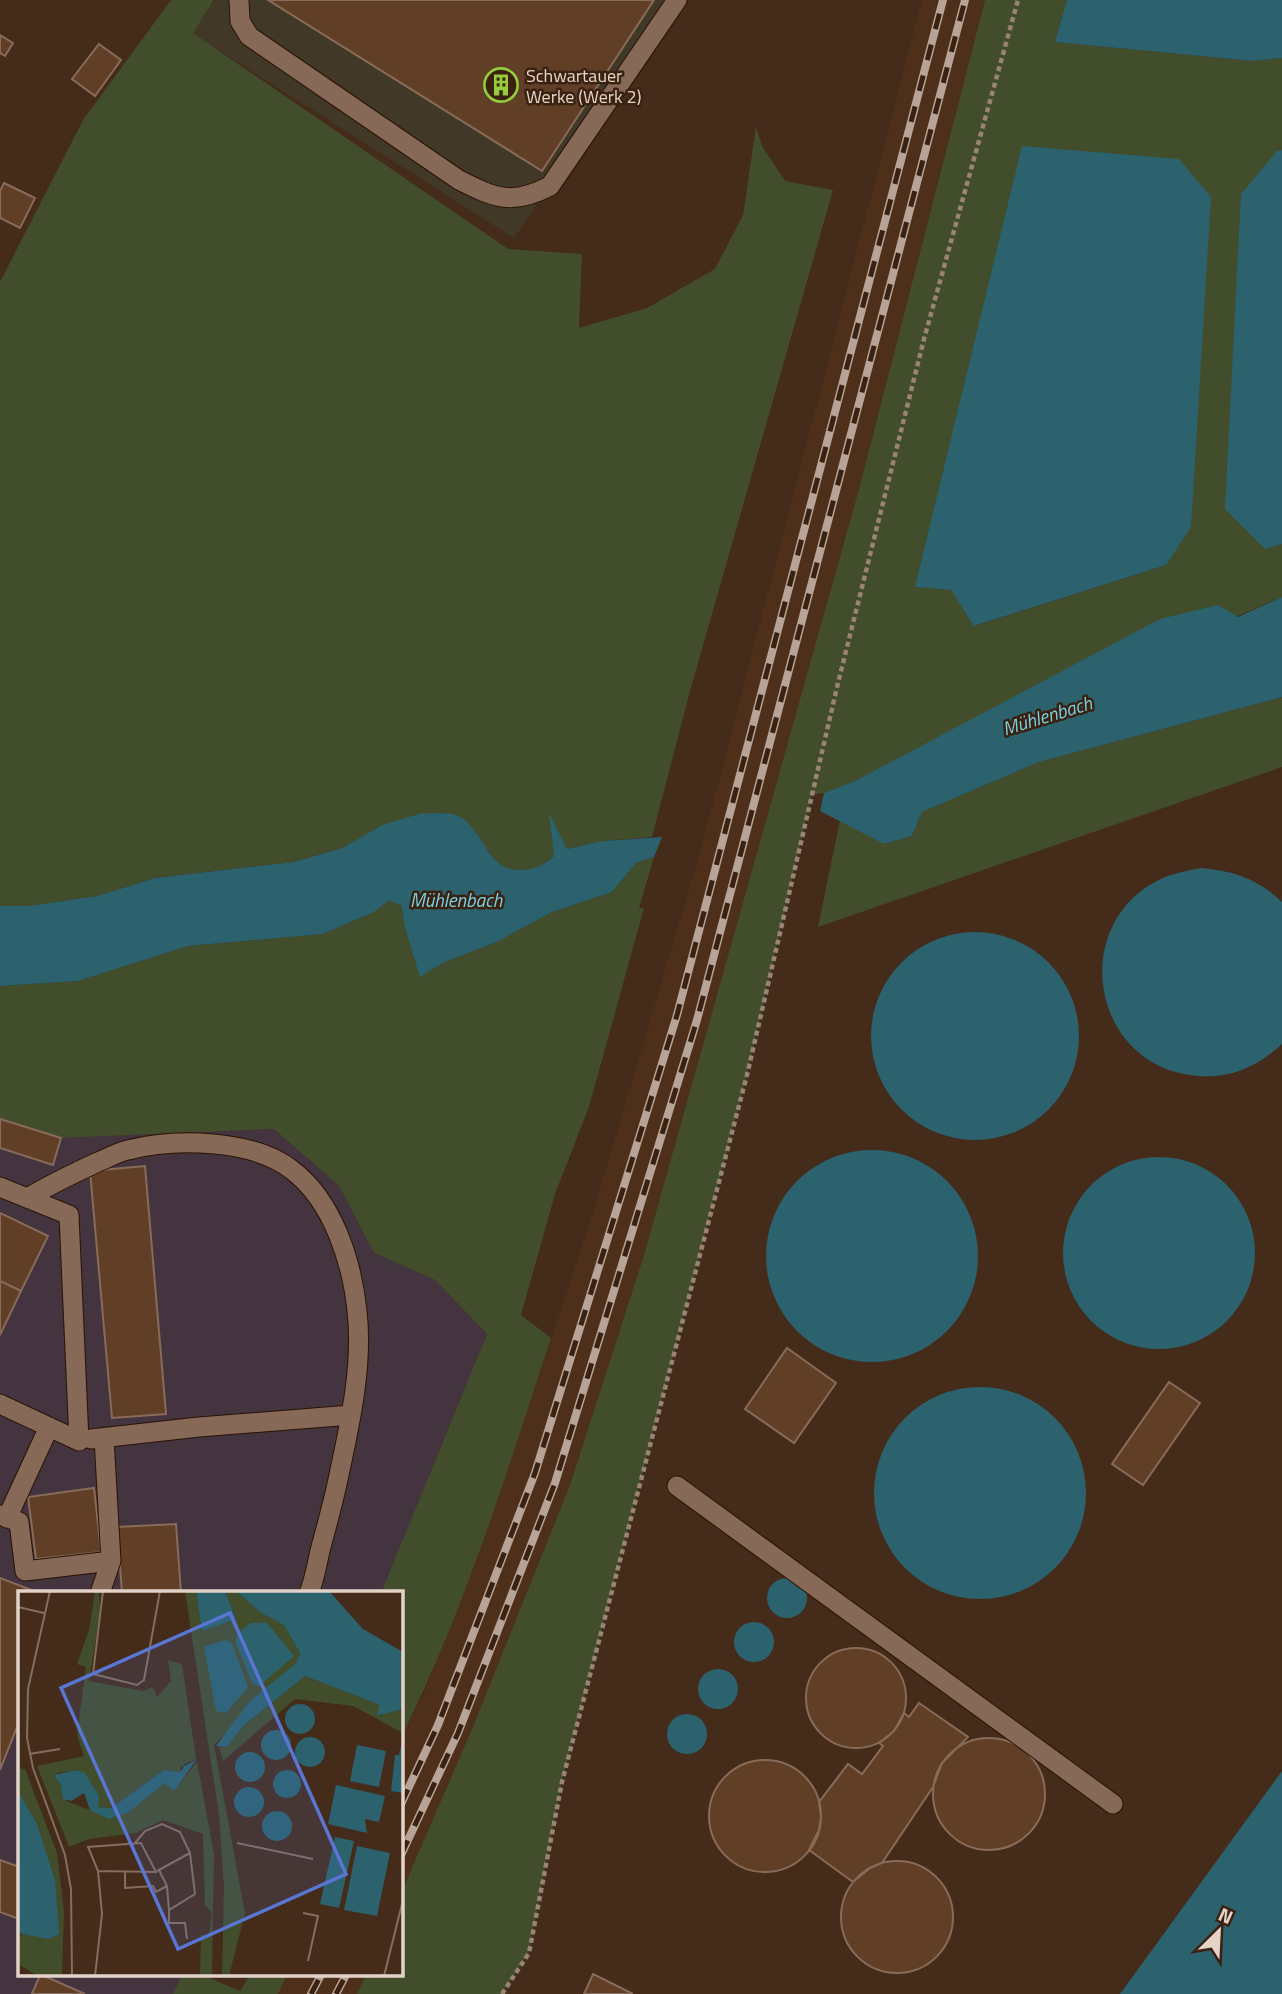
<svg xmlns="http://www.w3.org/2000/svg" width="1282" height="1994" font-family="'Titillium Web',sans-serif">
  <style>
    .commercial { fill: #433440 }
    .industrial { fill: #423828 }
    .built { fill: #4e2f19 }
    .green { fill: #424d2c; fill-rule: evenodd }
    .water { fill: #2b626e }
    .building { fill: #613f27; stroke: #886b58; stroke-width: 2 }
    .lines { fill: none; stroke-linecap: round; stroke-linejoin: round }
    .lane-casing { stroke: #2a1303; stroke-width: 21 }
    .path { stroke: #998476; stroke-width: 4.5; stroke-dasharray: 5 3.5; stroke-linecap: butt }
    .lane { stroke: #866956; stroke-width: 19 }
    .rail-casing { stroke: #b7a498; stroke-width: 8 }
    .rail { stroke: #3a2110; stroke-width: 5; stroke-dasharray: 16; stroke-linecap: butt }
    .labels { text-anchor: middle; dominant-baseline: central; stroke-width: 5; stroke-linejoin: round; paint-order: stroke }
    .poi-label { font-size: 18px; fill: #e4d3c9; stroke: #3a2110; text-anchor: start }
    .water-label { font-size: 19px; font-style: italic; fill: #78d2e7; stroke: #3a2110 }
    .inset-road { fill: none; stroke: #846e60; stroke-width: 2 }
    .view { fill: #5976d4; fill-opacity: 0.15; stroke: #5976d4; stroke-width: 3.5 }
    .inset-edge { fill: none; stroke: #e4d3c9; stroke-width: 3.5 }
  </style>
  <rect width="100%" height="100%" fill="#442b1a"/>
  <path class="commercial" d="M0 1119 61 1138 274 1129 339 1186 374 1253 435 1280 487 1334 381 1593H19V1975H182L173 1994H0Z"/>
  <path class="industrial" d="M215 0H674L514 238 192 33Z"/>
  <path class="built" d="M922 0H985L859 489 644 1255 570 1485 472 1729 401 1893V1738L424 1692 500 1494 588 1228 700 853Z
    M287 1975H366L357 1994H278Z"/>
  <path class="green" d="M171 0H214L193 33 508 249 582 254 579 328 647 308 715 269 743 215 756 127 762 146 785 181 833 190 690 691 652 837 602 841 567 849 550 816 555 855 537 869 511 870 498 865 487 849 382 825 342 848 294 862 155 878 97 896 28 906H0V282L83 120Z
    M985 0H1067L1056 42 1253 61 1282 58V150L1277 151 1265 549 1282 544V597L857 780 824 793 812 795 747 1075 562 1782 529 1953 502 1994H357L366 1975H401V1893L472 1729 570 1485 644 1255 859 489ZM1166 565 975 626 951 590 916 587Z
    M1282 697V767L818 927 840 820 885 844 912 836 922 812 1039 762Z
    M654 857 639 908H644L589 1107 555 1194 521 1315 551 1338C507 1473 464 1611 401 1738V1593H381L487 1334 435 1280 374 1253 339 1186 274 1129 61 1138 0 1119V986L78 981 188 946 323 934 374 912 387 901 401 905 405 928 421 976 445 962 497 942 552 912 612 892 636 863Z
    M182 1975H203L240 1991 250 1975H287L278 1994H173Z"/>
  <path class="water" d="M1067 0H1282V58L1253 61 1055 42Z
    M1022 146 1179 159 1211 197 1191 527 1166 565 974 626 951 590 915 587Z
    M1282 150V544L1265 549 1225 509 1241 194 1277 151Z
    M1282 597V697L1039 762 922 812 912 836 884 844 820 811 824 793 857 780 1160 619 1218 605 1238 617Z
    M422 813C432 814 446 812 456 815 485 827 485 871 520 870 538 869 541 866 554 856L549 813 567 849 602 841 662 837 654 857 636 863 612 892 552 912 497 942 445 962 420 977 405 928 401 905 388 901 374 912 323 934 188 946 78 981 0 986V906H28L97 896 155 878 294 862 342 848 382 825Z
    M1201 868C1234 871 1258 879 1282 902V1044C1254 1070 1222 1082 1184 1074 1091 1056 1072 927 1155 882 1169 874 1185 871 1201 868Z
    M871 1036a104 104 0 1 1 208 0a104 104 0 1 1-208 0Z
    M766 1256a106 106 0 1 1 212 0a106 106 0 1 1-212 0Z
    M1063 1253a96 96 0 1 1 192 0a96 96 0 1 1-192 0Z
    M874 1493a106 106 0 1 1 212 0a106 106 0 1 1-212 0Z
    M767 1598a20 20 0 1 1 40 0a20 20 0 1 1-40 0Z
    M734 1642a20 20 0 1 1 40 0a20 20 0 1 1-40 0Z
    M698 1689a20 20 0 1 1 40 0a20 20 0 1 1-40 0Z
    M667 1734a20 20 0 1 1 40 0a20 20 0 1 1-40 0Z
    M1282 1771V1994H1120Z"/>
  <path class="building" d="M268 0H654L542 171Z
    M0 35 13 43 5 56 0 53Z
    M99 44 121 60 95 96 72 79Z
    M4 183 35 198 20 228 0 218V191Z
    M0 1119 61 1138 53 1165 0 1148Z
    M145 1166 166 1414 112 1418 90 1171Z
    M0 1213 48 1236 21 1291 0 1281Z
    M0 1281 21 1291 0 1335Z
    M787 1348 836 1383 794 1443 745 1409Z
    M1169 1382 1200 1403 1143 1485 1112 1464Z
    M94 1488 101 1552 36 1559 28 1497Z
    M176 1524 181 1593H122L117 1527Z
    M0 1578 39 1593H19V1722L0 1770Z
    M806 1698a50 50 0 1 1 100 0a50 50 0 1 1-100 0Z
    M919 1703 968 1737 942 1763 933 1787 882 1863 870 1868 853 1882 809 1850 819 1830 821 1817 819 1802 848 1764 862 1774 883 1746 879 1743 894 1731 904 1713 909 1717Z
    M933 1794a56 56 0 1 1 112 0a56 56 0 1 1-112 0Z
    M709 1816a56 56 0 1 1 112 0a56 56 0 1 1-112 0Z
    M0 1860 19 1867V1919L0 1912Z
    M841 1917a56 56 0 1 1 112 0a56 56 0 1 1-112 0Z
    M593 1974 633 1994H584Z
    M40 1975H42L85 1994H32Z"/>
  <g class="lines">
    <g class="lane-casing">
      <path id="lane" d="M239 0 240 21 249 36 459 180C495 198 512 206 550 186L677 0
        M0 1187 69 1215 79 1441 0 1404
        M27 1198C50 1185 74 1173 98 1162 108 1158 118 1152 128 1150 174 1138 253 1139 292 1170 333 1201 352 1262 357 1311 363 1363 351 1419 340 1470 335 1496 328 1521 321 1547 317 1562 315 1579 309 1593
        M91 1439 199 1427 351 1415
        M677 1486 1113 1804
        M0 1515 19 1522 25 1571 111 1561 104 1438
        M7 1518 49 1427
        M100 1593 111 1561"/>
    </g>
    <path class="path" d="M502 1994 529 1953 562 1782 747 1075 838 683 924 339 1018 0"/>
    <use href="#lane" class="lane"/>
    <g class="rail-casing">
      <path id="rail" d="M401 1804 438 1725 535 1473 677 1015 943 0
        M401 1855 458 1733 555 1483 697 1020 965 0
        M311 1994 321 1975
        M336 1994 346 1975"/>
    </g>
    <use href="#rail" class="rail"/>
  </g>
  <defs>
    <g id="building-ring" transform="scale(1.75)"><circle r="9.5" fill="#3a2110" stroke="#95cc3b" stroke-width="1.5"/><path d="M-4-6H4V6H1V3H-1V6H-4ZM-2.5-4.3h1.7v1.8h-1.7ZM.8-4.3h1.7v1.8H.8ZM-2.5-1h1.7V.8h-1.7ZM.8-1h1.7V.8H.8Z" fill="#95cc3b"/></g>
  </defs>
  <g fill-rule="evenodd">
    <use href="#building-ring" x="501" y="85"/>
  </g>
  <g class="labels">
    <g class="poi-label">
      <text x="526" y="75">Schwartauer<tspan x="526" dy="21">Werke (Werk 2)</tspan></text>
    </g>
    <g class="water-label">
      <text transform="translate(1047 715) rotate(-17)">Mühlenbach</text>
      <text x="456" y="899">Mühlenbach</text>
    </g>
  </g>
  <g transform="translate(18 1591)">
    <rect width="385" height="385" fill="#442b1a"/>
    <path d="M77 0H81L82 22 71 90 125 100 135 96 139 106 153 90 150 69 164 73 178 168 164 174 161 181 146 179 93 217 80 216 76 196 58 179 39 182 48 210 72 219 111 221 147 192 158 197 179 171 196 263 194 385H182L183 344H191L194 322 187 314 185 243 145 229 118 242 71 248 51 256 19 175 66 165 59 144 68 76 59 73 71 39ZM167 0H178L184 40 218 28 207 0H218L243 22 266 34 282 62 278 72 196 154 227 322 211 385H204L206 296 201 224ZM287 85 363 114 358 125 385 118V142L335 115 277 108 205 170 201 155 209 156 224 136ZM0 177 7 178 39 262 46 320 44 385H20L0 373V342L2 346 37 289 19 234 0 200Z" fill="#424d2c"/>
    <path d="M178 0H207L218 28 184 40ZM218 0H311L345 38 385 61V118L358 125 362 114 287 85 224 136 209 156 198 155 232 110 278 72 282 62 266 34 243 22ZM233 32H249L276 65 241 95 234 92 217 50 220 42ZM207 49 214 52 230 96 208 122 198 120 186 56ZM267 128a15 15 0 1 1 30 0a15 15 0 1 1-30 0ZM243 154a15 15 0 1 1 30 0a15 15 0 1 1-30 0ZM385 146V202L373 200 377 164H381ZM277 161a15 15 0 1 1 30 0a15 15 0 1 1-30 0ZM339 154 368 160 361 196 332 190ZM217 176a15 15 0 1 1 30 0a15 15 0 1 1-30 0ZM179 168 156 200 147 192 111 221 91 228 72 219 66 202 53 210 45 208 43 194 36 184 58 179 67 182 81 205 80 216 93 217 146 179 161 181 166 177 163 171 167 175ZM255 193a14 14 0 1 1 28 0a14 14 0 1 1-28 0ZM318 194 367 205 361 231 347 228 349 242 310 233ZM216 211a15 15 0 1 1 30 0a15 15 0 1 1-30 0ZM0 200 19 233 37 289 41 343 31 348 0 342ZM244 235a15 15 0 1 1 30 0a15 15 0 1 1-30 0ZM317 246 336 250 321 317 302 313ZM339 255 372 262 359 325 326 319Z" fill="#2b626e"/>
    <path class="inset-road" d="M32 0 10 98 9 147 15 177 47 264 53 298 54 385M85 0 75 83 119 94 126 89 142 0M0 16 26 22M11 163 42 158M117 252 127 240 144 233 162 241 172 262 177 303 151 319 149 295M219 252 295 268M139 280 172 262M107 281V297L135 295 138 301 149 295 141 279M151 319V332H167L169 348M285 322 300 325 290 370M77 385 84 323 80 280 70 256 123 252 138 281 80 280M366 385 385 309"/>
    <path class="view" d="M212 22 328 283 160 358 43 97Z"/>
    <rect width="385" height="385" class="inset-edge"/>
  </g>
  <g transform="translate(1219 1931) rotate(24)" stroke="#3a2110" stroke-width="5" paint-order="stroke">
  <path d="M0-5L12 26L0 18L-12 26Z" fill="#e4d3c9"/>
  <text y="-10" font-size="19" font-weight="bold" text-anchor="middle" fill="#e4d3c9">N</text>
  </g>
</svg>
